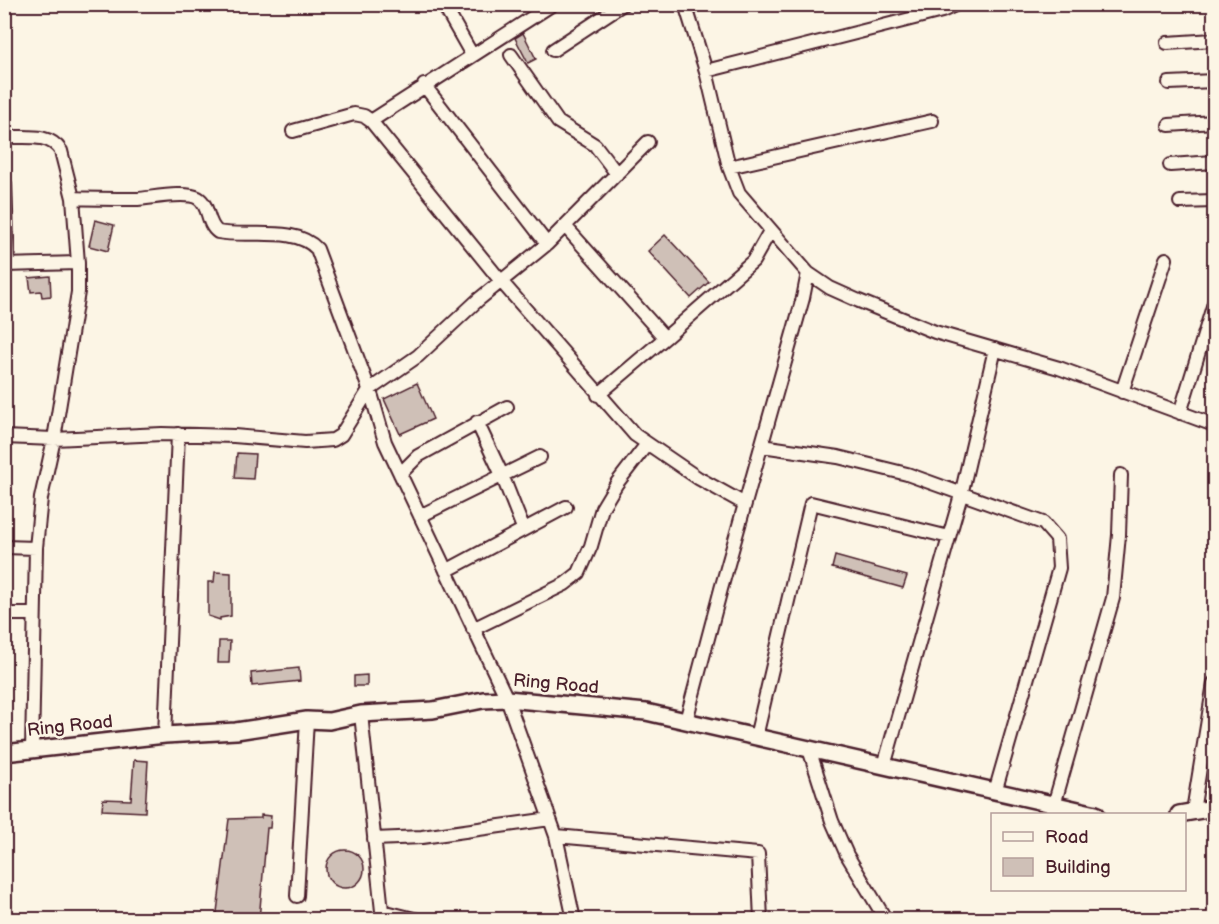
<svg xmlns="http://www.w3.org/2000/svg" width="1219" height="924" font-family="'Balsamiq Sans',sans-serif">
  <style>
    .building { fill: #cfc0b7; stroke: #4a1f2b; stroke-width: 1.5 }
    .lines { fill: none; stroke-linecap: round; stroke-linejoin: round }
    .minor-casing { stroke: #4a1f2b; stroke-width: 16 }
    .major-casing { stroke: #4a1f2b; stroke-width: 20 }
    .minor { stroke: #fcf5e5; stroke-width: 12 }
    .major { stroke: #fcf5e5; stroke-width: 15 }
    .labels { text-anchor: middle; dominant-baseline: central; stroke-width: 5; stroke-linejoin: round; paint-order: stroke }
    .street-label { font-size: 18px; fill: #4a1f2b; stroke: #fcf5e5 }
  </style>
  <rect width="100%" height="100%" fill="#fcf5e5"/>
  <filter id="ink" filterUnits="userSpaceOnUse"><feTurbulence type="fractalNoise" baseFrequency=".0167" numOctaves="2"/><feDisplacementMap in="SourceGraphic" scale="12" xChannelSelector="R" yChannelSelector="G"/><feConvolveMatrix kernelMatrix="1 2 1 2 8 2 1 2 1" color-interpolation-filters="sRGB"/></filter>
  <g filter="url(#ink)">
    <path class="building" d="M523 33 536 59 528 63 515 38Z
      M95 220 114 225 108 251 89 246Z
      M665 235 709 282 691 298 648 251Z
      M50 276 51 296 42 297 41 291 31 292 29 278Z
      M417 383 433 419 400 434 384 399Z
      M237 453 255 454 253 479 235 478Z
      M835 556 907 576 903 588 832 568Z
      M215 572 231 573V616L220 618V620L208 616V582H214Z
      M219 641H230L229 663H218Z
      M299 668 300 681 252 686 251 673Z
      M367 675V686H354V676Z
      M134 760 148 761 145 812 102 810 103 799 131 800Z
      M261 815 271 816 270 828H267L259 920H216L229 819 261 818Z
      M326 869a19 19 0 1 1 38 0a19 19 0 1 1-38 0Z"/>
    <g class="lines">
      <g class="minor-casing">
        <path id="minor" d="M443 4 472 55
          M685 4 706 71 729 167 739 193 808 273 830 288 859 301 935 332 1059 368 1214 425
          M1167 43 1214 40
          M553 50 623 4
          M511 55 558 122 595 145 617 174
          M706 71 942 11 957 4
          M1169 83 1214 81
          M424 85 547 244
          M371 121 553 4
          M1169 125 1214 122
          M293 131 354 114 364 116 371 121 500 280 635 435 698 478 745 504
          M4 137C24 138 49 132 61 151L73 198 78 263V292L54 439 41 498 36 548 32 750
          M1170 165 1214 162
          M729 167 932 121
          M5 184 8 265
          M73 198C94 199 116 199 138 199 152 198 186 191 198 198 210 205 206 224 218 232 247 238 296 225 317 249L372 397 385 442 507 699 556 836 574 920
          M1180 202 1214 201
          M565 226 665 338 598 395
          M4 265 78 263
          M665 338 753 261 770 231
          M1122 392 1166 259
          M1180 413 1214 303
          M477 422 502 475 523 528
          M4 437 54 439 162 434 234 436 305 442 333 440 341 435 369 390 418 356 478 300 547 244 648 142
          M762 446 838 457 907 474 1043 523 1057 539 1059 568 995 792
          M400 474 418 456 507 407
          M420 516 540 457
          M4 547 36 548
          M446 571 566 507
          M4 614H34
          M473 629 565 584 579 573 591 546 602 508 617 483 647 444
          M361 714 382 911 380 920
          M686 721 721 589 803 298 808 273
          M165 735 178 434
          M756 737 811 503 949 537
          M809 749 832 821 847 855 886 920
          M884 766 961 495 995 349
          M1054 805 1113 598 1119 535 1121 475
          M1193 811 1214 683
          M556 836 758 854 761 920
          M374 839 422 837 550 819
          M297 896 307 720
          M382 911 418 920"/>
      </g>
      <g class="major-casing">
        <path id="major" d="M4 753 165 735 236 731 307 720 329 721 361 714 433 710 483 700 507 699 646 712 1096 814
          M1179 814 1214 808"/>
      </g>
      <use href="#minor" class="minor"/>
      <use href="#major" class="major"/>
    </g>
  </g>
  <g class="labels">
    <g class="street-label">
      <text transform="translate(556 684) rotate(5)">Ring Road</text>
      <text transform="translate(70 726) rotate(-6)">Ring Road</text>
    </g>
  </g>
  <rect width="1219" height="924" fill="none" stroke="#fcf5e5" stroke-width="24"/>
  <rect x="12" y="12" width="1195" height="900" fill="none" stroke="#4a1f2b" stroke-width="2" filter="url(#ink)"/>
  <rect x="991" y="813" width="195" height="78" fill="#fcf5e5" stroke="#b59f9b" stroke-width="1.5"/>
  <rect x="1003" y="832" width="30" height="9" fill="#fcf5e5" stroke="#b59f9b" stroke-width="1.5"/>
  <text x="1045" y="843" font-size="18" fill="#4a1f2b">Road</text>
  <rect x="1003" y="858" width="30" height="18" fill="#cfc0b7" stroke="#b59f9b" stroke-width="1.5"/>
  <text x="1045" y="873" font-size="18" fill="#4a1f2b">Building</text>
</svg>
